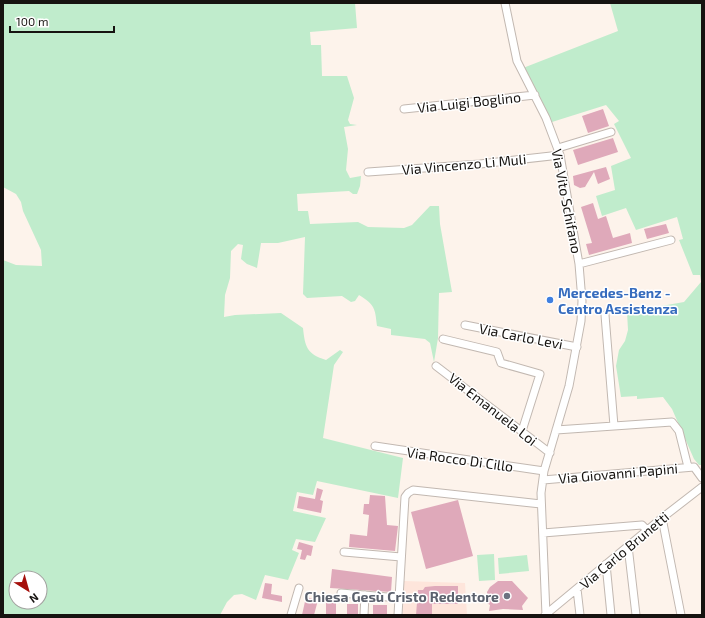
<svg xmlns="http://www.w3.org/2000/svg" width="705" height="618" font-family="'Exo 2',sans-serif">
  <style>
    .education { fill: #fee5db }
    .green { fill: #c0eccc; fill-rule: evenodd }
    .building { fill: #dfa9ba }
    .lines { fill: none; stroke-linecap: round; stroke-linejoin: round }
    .minor-casing { stroke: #c2b8b1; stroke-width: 9 }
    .minor { stroke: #fff; stroke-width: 7 }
    .shop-dot { fill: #3f7fe0; stroke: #fff; stroke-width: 1.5 }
    .worship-dot { fill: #6b7280; stroke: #fff; stroke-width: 1.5 }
    .labels { text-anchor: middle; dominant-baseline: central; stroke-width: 3; stroke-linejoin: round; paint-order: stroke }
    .street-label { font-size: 14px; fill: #161310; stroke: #fff }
    .shop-label { font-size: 14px; font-weight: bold; fill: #366cbe; stroke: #fff; text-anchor: start }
    .worship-label { font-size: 14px; font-weight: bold; fill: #5b616d; stroke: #fff; text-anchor: end }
  </style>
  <rect width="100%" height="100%" fill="#fdf3eb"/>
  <path class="education" d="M404 581 465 583 467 615H403Z"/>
  <path class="green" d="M3 3H355L357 28 310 32 311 45H321L322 76H347L354 98 348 120 350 124 357 125 344 127 348 149 346 170 350 178 361 176 360 186 357 194H353L349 191 297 194 298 211H308L310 224 358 222 368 227 404 228 412 225 430 206H439L440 224 452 292 439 293 438 338 434 362 430 343 425 339 391 335V329L377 326C375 308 375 305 359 295L355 301 351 302 342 296 307 298 303 294 305 237 278 243H261L257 268 247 264 241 259 243 245 238 244 231 251 230 278 225 295 224 317 235 315 281 313 303 328C305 347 307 354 326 360L340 350 343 352 334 365 323 438 403 458 398 498 317 481 313 495 297 492 293 511 326 518 315 542 296 539 292 550 299 553 288 580 265 575 256 600 242 594 234 595 227 602 220 615H3V260L16 265 42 266 41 250 23 211 21 202 16 194 3 187ZM16 578H40V602H16Z
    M610 3H702V465H699L694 459 672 409 663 397 637 399V396L621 397 616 366 619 350 625 341 628 330 627 312 684 302 701 282 700 275H693L679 240 683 239 677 217 636 230 626 208 602 216 596 196 615 190 611 166 631 158 614 124 619 121 606 105 552 122 523 68 618 31Z
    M494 554 495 580 479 581 477 555Z
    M527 555 529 571 499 574 498 558Z"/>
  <path class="building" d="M603 109 609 126 588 133 582 116Z
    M613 138 618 152 578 165 573 150Z
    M606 167 610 179 598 184 594 172 585 187 580 188 574 185 573 176Z
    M593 203 598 219 606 216 613 238 630 233 632 243 589 255 586 244 592 243 581 207Z
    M666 224 669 233 647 239 644 229Z
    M317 488 323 490 320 500 323 501 321 513 297 508 299 496 315 499Z
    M370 495 385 496 387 525 398 526 395 551 349 547 350 534 367 536 369 515 363 514 364 504H369Z
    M458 500 473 556 426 569 411 512Z
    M299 542 313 546 311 556 307 555 305 560 300 559 302 550 297 549Z
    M332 569 392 577 391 592 330 588Z
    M498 581H512L528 598 522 606 523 610 503 609 489 611 490 605 487 603V592L490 587Z
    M265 583 272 584 271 594 282 596V602L262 598Z
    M435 586H458V604H432V615H416L418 590H423L425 587Z
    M306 597 318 600 314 615H302Z
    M326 603H336V615H326Z
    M347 604H358V615H347Z
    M373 605H387V615H373Z"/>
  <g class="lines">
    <g class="minor-casing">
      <path id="minor" d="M505 3 517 61 546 118 560 155 579 264 582 301 581 321 569 386 544 471 541 493 546 615
        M404 109 535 95
        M558 148 611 132
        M368 172 480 164 560 155
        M579 264 671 240
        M605 315 614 426
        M465 325 577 347
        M443 339 497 352 501 363 540 374 522 431
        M436 366 550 453
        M556 430 672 422 679 431 688 467
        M375 446 544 471
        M543 480 694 467 702 478
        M662 518 681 615
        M543 533 642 525 647 530
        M628 546 636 615
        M344 552 401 557
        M606 564 611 615
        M577 589 580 615
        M341 593 399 598
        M291 615 299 588
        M364 615 365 595
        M398 615 405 497 408 493 413 490 541 504
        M545 615 662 518 702 487"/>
    </g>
    <use href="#minor" class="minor"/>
  </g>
  <circle class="shop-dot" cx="550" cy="300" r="4"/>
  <circle class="worship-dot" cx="507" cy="596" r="4"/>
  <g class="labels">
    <g class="street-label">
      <text transform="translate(469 102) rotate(-6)">Via Luigi Boglino</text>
      <text transform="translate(464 164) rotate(-5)">Via Vincenzo Li Muli</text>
      <text transform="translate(567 201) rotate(79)">Via Vito Schifano</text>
      <text transform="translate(521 336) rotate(11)">Via Carlo Levi</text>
      <text transform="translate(493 409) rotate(38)">Via Emanuela Loi</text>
      <text transform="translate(460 459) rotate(8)">Via Rocco Di Cillo</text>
      <text transform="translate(618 473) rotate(-5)">Via Giovanni Papini</text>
      <text transform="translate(624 550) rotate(-40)">Via Carlo Brunetti</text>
    </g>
    <g class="shop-label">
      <text x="558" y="292">Mercedes-Benz -<tspan x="558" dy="16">Centro Assistenza</tspan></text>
    </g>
    <g class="worship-label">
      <text x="499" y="596">Chiesa Gesù Cristo Redentore</text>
    </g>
  </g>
  <rect width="705" height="618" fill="none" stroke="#161310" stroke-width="8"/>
  <g transform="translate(28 590) rotate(143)"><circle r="19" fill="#ffffff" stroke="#a2a19f"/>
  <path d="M0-3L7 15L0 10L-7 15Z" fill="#a5100c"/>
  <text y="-6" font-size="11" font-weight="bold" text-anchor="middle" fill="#161310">N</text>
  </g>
  <path d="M10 26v6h104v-6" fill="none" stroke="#161310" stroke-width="2"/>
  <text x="16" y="26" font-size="12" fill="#161310" stroke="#ffffff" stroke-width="3" paint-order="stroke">100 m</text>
</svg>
